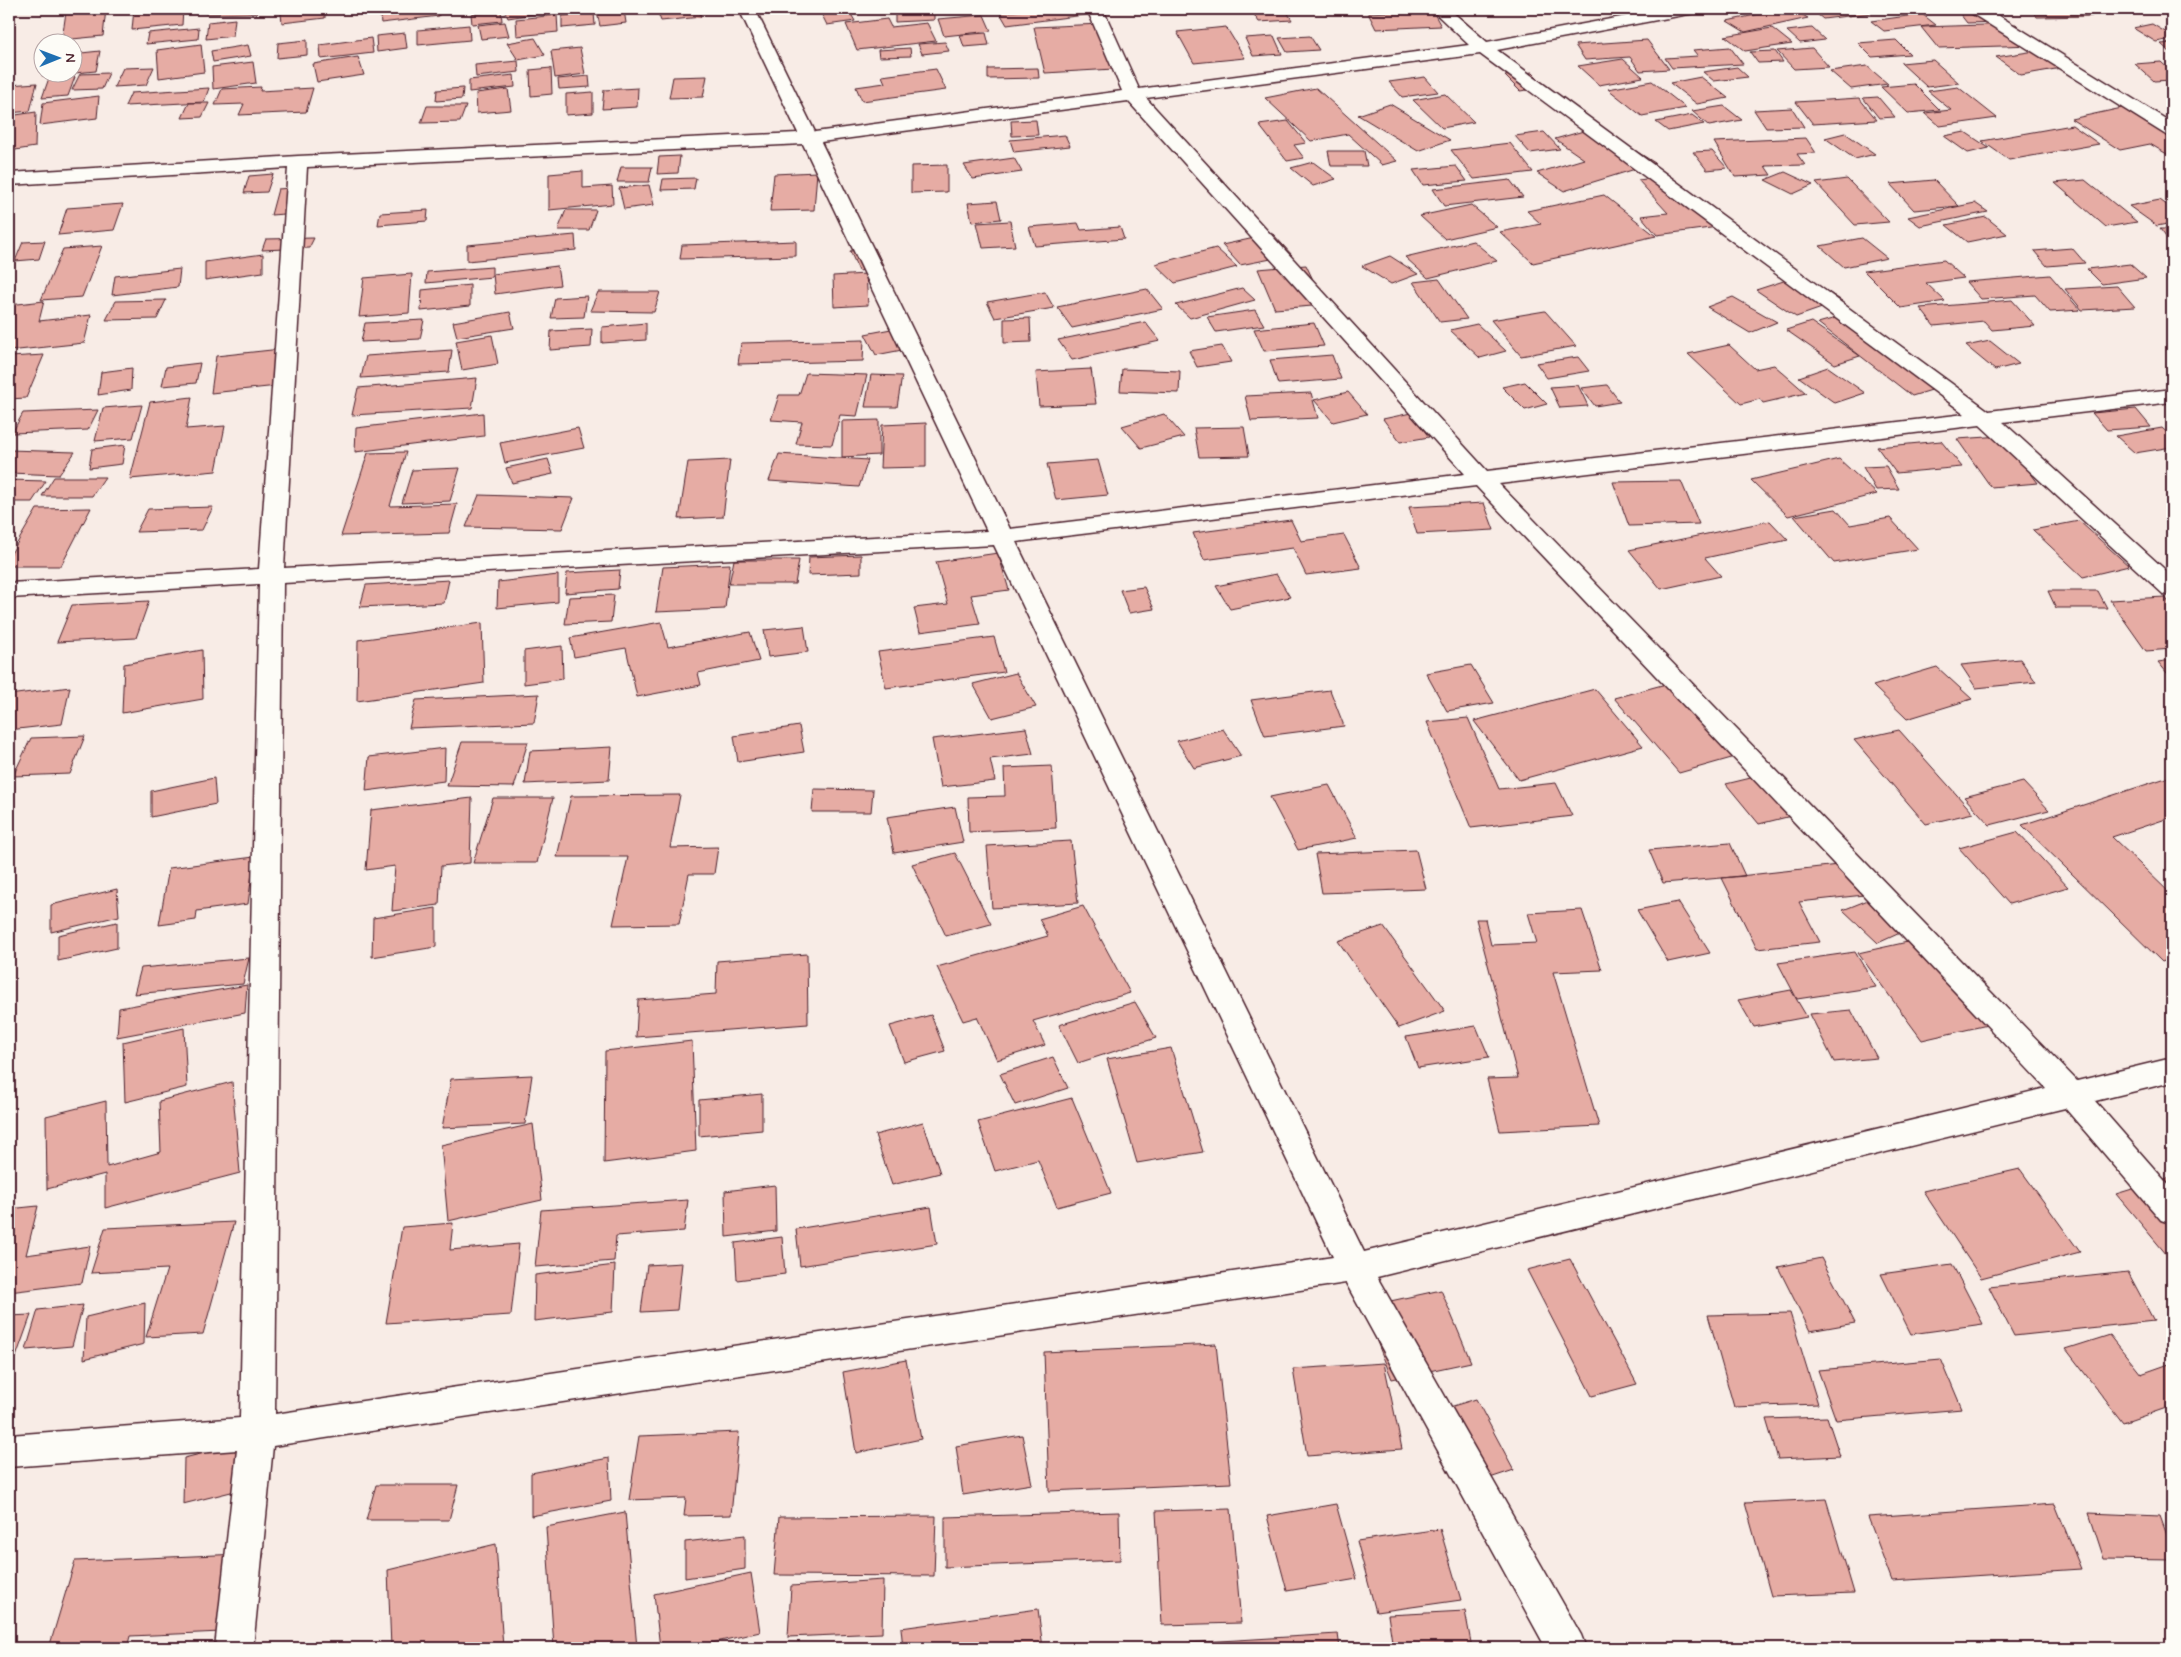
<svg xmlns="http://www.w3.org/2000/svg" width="2181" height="1657" font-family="Mynerve,sans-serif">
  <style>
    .building { fill: #e6aca4; stroke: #4a1f2b }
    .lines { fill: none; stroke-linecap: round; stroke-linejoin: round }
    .minor-casing { stroke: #4a1f2b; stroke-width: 3 }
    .minor { fill: #fdfcf7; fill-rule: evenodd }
  </style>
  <rect width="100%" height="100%" fill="#f8ece6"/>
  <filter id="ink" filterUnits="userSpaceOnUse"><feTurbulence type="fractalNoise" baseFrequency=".02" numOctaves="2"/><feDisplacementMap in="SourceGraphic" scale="10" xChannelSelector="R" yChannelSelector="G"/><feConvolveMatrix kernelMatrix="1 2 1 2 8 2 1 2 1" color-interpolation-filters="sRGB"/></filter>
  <g filter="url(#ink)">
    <path class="building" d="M94 9H106L103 36 62 40 66 12Z
      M134 9H183L182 25 132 30Z
      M209 9H259L257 13 206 14Z
      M313 9H325V18L282 23 281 13Z
      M392 9H437L439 16 381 23 379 10Z
      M447 9H480L479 11 446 12Z
      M504 9H545L547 12 508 18Z
      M699 9 701 17 661 21 658 13Z
      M819 9H848L855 21 827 25Z
      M1035 9H1097L1099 13 1007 25 1000 13Z
      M1783 9H1792L1808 18 1745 32 1727 21Z
      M1811 9H1867L1872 13 1823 19Z
      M1986 9 1997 22 1967 23 1957 10Z
      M2031 9H2086L2092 16 2037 17Z
      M624 10 626 23 600 26 597 12Z
      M1286 10 1292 20 1259 22 1253 13Z
      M1432 10 1441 26 1376 29 1368 13Z
      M501 11 502 21 472 24 471 14Z
      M934 11V20L895 22V12Z
      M594 13 595 25 562 28V16Z
      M1922 14 1936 25 1884 31 1871 21Z
      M557 15 558 32 517 36 516 19Z
      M984 15 991 31 944 36 938 19Z
      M235 19 233 36 206 39 208 22Z
      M887 19 891 27 927 23 936 41 857 50 846 24Z
      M505 22 509 36 481 39 478 25Z
      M1101 24 1114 69 1045 73 1034 27Z
      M2016 24 2034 45 1938 48 1921 27Z
      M2152 24 2172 36V39L2156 42 2133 28Z
      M469 25 470 40 418 45V30Z
      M1226 27 1245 58 1194 63 1177 32Z
      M199 28 198 39 146 44 148 33Z
      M1772 28 1792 44 1745 51 1725 36Z
      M1812 28 1825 40 1800 43 1787 31Z
      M405 33 407 48 377 52 376 36Z
      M986 33 989 45 964 47 960 35Z
      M1274 36 1282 54 1253 56 1245 38Z
      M1310 36 1319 50 1287 52 1279 38Z
      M371 38 373 53 321 59 320 45Z
      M535 38 545 55 518 60 507 43Z
      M307 40V55L277 58 278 43Z
      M1647 40 1669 69 1640 71 1630 57 1585 60 1575 45Z
      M1896 40 1910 54 1872 57 1858 43Z
      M945 42 949 51 922 54 918 44Z
      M2172 43V54L2161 44Z
      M201 44 204 72 159 78 157 50Z
      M248 45 251 56 213 62 211 51Z
      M1730 47 1743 64 1672 68 1665 58 1698 56 1693 50Z
      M580 48 585 74 555 78 551 51Z
      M910 48 911 56 879 57 878 50Z
      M1812 48 1829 67 1794 69 1777 51Z
      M2042 50 2067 67 2021 75 1996 57Z
      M100 51 96 71 42 76 43 72H72V54Z
      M1775 51 1783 62 1758 63 1750 52Z
      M358 57 364 75 317 82 313 64Z
      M1623 59 1643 77 1599 85 1578 66Z
      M1933 60 1959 83 1927 87 1901 63Z
      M518 61 519 72 476 77 475 65Z
      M253 62 256 83 213 89 212 67Z
      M2161 62 2172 72V80L2154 81 2135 64Z
      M1867 66 1888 84 1851 89 1830 71Z
      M154 67 146 85 114 87 123 68Z
      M1737 67 1748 77 1714 81 1703 72Z
      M551 68 552 94 531 96 530 70Z
      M1038 68 1039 78 988 79V69Z
      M936 69 946 90 862 101 856 87 885 83 882 76Z
      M1532 72 1547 87 1520 91 1505 76Z
      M109 73 102 89 72 90 80 74Z
      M514 75 515 87 469 92V80Z
      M589 76 590 87 559 89 558 79Z
      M707 76 703 97 669 98 673 77Z
      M75 77 68 96 42 98 49 78Z
      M1425 77 1438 92 1402 97 1389 82Z
      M1701 77 1728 98 1697 104 1670 83Z
      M1652 81 1686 108 1642 116 1608 89Z
      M37 83 30 111 9 113V85Z
      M1914 84 1940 110 1908 113 1881 87Z
      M261 87 260 91 313 88 306 112 239 115 244 104 215 105 222 89Z
      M1958 87 1997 118 1940 126 1925 113 1951 110 1928 91Z
      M209 88 204 102 125 106 131 93Z
      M463 88 462 99 436 101 437 90Z
      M638 88 637 107 602 109 604 90Z
      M1316 88 1397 161 1382 165 1348 134 1311 141 1265 98Z
      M508 89 511 110 477 113 476 93Z
      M593 92V113L566 115V94Z
      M1445 94 1474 122 1442 128 1413 100Z
      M99 96 97 118 40 125 43 103Z
      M1878 97 1895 117 1879 118 1863 98Z
      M1859 98 1877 120 1813 124 1796 102Z
      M189 103H209L202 117 182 118Z
      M1390 104 1450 140 1418 151 1358 115Z
      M427 106H466L460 122 421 123Z
      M1724 106 1742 120 1709 126 1692 111Z
      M1792 108 1804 127 1766 128 1754 110Z
      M2122 108 2172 139V157L2150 144 2120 150 2071 119Z
      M36 112 35 147 9 151V116Z
      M1692 115 1704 124 1668 131 1656 122Z
      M1036 120 1038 135 1012 136 1011 121Z
      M1288 121 1306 143 1294 145 1304 158 1287 161 1259 125Z
      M2072 125 2099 144 2009 160 1982 141Z
      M1598 127 1655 163 1564 191 1537 173 1584 159 1555 139Z
      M1544 132 1560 149 1530 153 1515 136Z
      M1965 132 1989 148 1968 153 1944 136Z
      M1845 133 1875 154 1855 159 1825 138Z
      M1065 135 1070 146 1014 152 1010 140Z
      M1806 138 1816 153 1797 154 1805 165 1765 166 1771 175 1735 177 1714 142Z
      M1510 143 1533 172 1474 179 1451 150Z
      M1328 151H1364L1367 166H1331Z
      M1712 151 1727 168 1707 170 1693 152Z
      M680 156 678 173 657 174 659 157Z
      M1014 158 1022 172 973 179 964 165Z
      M1313 162 1336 179 1313 186 1291 168Z
      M947 165V192L911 193V166Z
      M1456 166 1467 181 1423 185 1413 170Z
      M621 167H652L649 182H617Z
      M583 171V188L612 186 613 204 549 210V174Z
      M817 172 814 210 770 211 774 174Z
      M1785 172 1813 185 1793 194 1765 180Z
      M273 174 267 192 244 193 249 176Z
      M1670 176 1718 227 1657 235 1641 216 1668 213 1638 180Z
      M696 178 694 189 661 190 663 179Z
      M1847 179 1889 222 1855 225 1816 183Z
      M1510 180 1523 197 1444 206 1433 189Z
      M1934 180 1959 206 1914 210 1890 184Z
      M2085 180 2137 222 2106 227 2055 183Z
      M649 185 654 205 624 209 619 188Z
      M303 187 298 213 271 215 278 189Z
      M1604 195 1656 236 1533 263 1500 232 1541 224 1527 211Z
      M2160 200 2172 209V223L2157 226 2129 206Z
      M997 201 1001 219 972 222 968 203Z
      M1975 203 1988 212 1920 226 1908 217Z
      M123 204 114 230 58 235 67 208Z
      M1471 205 1497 227 1445 239 1420 216Z
      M428 210 427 221 378 225 380 213Z
      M566 210H596L589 230H558Z
      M1986 217 2007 234 1967 242 1946 225Z
      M1010 221 1015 246 983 248 977 223Z
      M1078 223 1081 230 1120 227 1124 239 1035 246 1029 227Z
      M2160 229H2172V245Z
      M1273 234 1292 255 1240 265 1222 245Z
      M575 235 576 250 467 261V245Z
      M314 238 309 248 262 250 266 239Z
      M1862 238 1887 258 1844 267 1820 246Z
      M45 241 39 259 15 261 23 242Z
      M796 241V256L680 259 682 245Z
      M1473 241 1497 261 1428 278 1405 257Z
      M102 246 82 297 41 300 63 249Z
      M875 248 884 267 859 271 850 251Z
      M1216 248 1237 267 1175 283 1155 264Z
      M2072 248 2085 263 2047 266 2034 251Z
      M263 254V272L205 280V262Z
      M1390 256 1418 274 1391 284 1362 266Z
      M1944 260 1964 278 1926 283 1945 301 1901 308 1864 271Z
      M2130 264 2146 278 2102 284 2087 269Z
      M1306 265 1325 305 1275 309 1258 269Z
      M557 266 560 285 495 294 493 274Z
      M492 267V277L426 283 427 272Z
      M180 269 178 287 112 295 115 276Z
      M412 274 409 313 359 317 364 278Z
      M866 274 868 305 834 307 833 276Z
      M1802 275 1842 301 1796 317 1756 290Z
      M2050 275 2080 310 2050 312 2035 295 1981 299 1966 282Z
      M1439 279 1467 319 1440 322 1413 282Z
      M470 285V306L421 311 422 290Z
      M2117 286 2135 307 2082 310 2065 289Z
      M1242 288 1255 300 1190 318 1176 305Z
      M1147 289 1163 309 1072 328 1057 307Z
      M598 292H660L654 312 590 311Z
      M1045 292 1054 308 995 318 987 302Z
      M587 296 584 317 551 318 555 298Z
      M1733 297 1777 322 1750 333 1707 307Z
      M166 300 157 319 106 320 116 301Z
      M2012 300 2035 326 1992 330 1984 321 1934 326 1920 308Z
      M44 301 39 321 91 315 84 343 9 351V305Z
      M1255 310 1264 325 1216 332 1207 317Z
      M1545 311 1576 346 1521 356 1491 320Z
      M510 312 514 328 457 337 453 322Z
      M1850 314 1945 386 1912 396 1818 323Z
      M1030 318 1031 342 1004 343V319Z
      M424 320 420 339 361 342 365 323Z
      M1145 322 1160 341 1072 360 1058 340Z
      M1811 322 1860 356 1835 364 1786 330Z
      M646 323V340L602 343V327Z
      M1314 323 1324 346 1264 351 1254 329Z
      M1477 324 1506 351 1480 358 1450 330Z
      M592 329 591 347 550 350 551 331Z
      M891 329 902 350 876 355 865 334Z
      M492 335 498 364 462 370 456 341Z
      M864 340 863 361 738 364 741 343Z
      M1990 341 2019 364 1995 370 1966 346Z
      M1729 345 1755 369 1774 365 1806 393 1763 403 1760 399 1741 404 1688 354Z
      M1222 346 1231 362 1197 367 1189 351Z
      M290 348 287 385 211 393 216 356Z
      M452 350 449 372 361 378 366 356Z
      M44 355 26 398 9 399V357Z
      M1332 355 1341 379 1278 384 1270 360Z
      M1578 357 1589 371 1547 378 1536 363Z
      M200 363 196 383 162 386 166 367Z
      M1828 367 1865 393 1835 403 1799 377Z
      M132 368 131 390 98 395 101 372Z
      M1091 369 1096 404 1039 406 1036 372Z
      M1122 369 1180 371 1179 393 1120 391Z
      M806 373 867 375 857 416 840 415 832 445 796 444 802 422 771 420 779 395H799Z
      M871 375 902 376 897 407H865Z
      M477 378 472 408 352 415 358 388Z
      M1525 382 1547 404 1525 410 1502 387Z
      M1578 385 1588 406 1560 408 1550 387Z
      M1607 385 1620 402 1595 406 1581 388Z
      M1348 392 1367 414 1333 422 1314 400Z
      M1311 393 1318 418 1251 421 1245 396Z
      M192 397 186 429 225 426 216 471 130 479 150 402Z
      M142 405 133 438 95 441 103 408Z
      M2136 409 2151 427 2107 430 2092 413Z
      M98 410 88 430 12 433 23 413Z
      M483 413 484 436 355 452 356 428Z
      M1411 413 1429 437 1400 442 1383 419Z
      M1164 414 1184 437 1141 448 1122 426Z
      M879 420V455L842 457V421Z
      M926 423V467L880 468 882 425Z
      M1244 427 1249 456 1199 457 1194 428Z
      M578 428 584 448 505 463 500 443Z
      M2162 428 2172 437V447L2135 453 2116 436Z
      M2003 436 2038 483 1991 487 1957 439Z
      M1941 441 1962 467 1896 473 1877 447Z
      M125 445 122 464 89 468 92 449Z
      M9 450 75 452 59 475 9 473Z
      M406 452 390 506 457 504 449 533 341 536 368 453Z
      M779 454 868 460 859 487 769 481Z
      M548 459 553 474 512 483 506 468Z
      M1839 459 1877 494 1788 516 1751 480Z
      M730 460 723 517 679 519 688 462Z
      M1098 460 1108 495 1056 500 1047 464Z
      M1886 466 1899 489 1876 490 1863 467Z
      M460 468 450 501 402 503 412 470Z
      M54 477H105L92 496H42Z
      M9 480 46 481 32 502H9Z
      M1681 481 1699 524 1629 526 1613 482Z
      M479 495 574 498 562 529 466 527Z
      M1484 503 1494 530 1417 534 1409 507Z
      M213 507 202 530 136 532 148 509Z
      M91 508 61 566H9V557L37 509Z
      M1836 509 1850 525 1890 518 1918 549 1834 563 1794 516Z
      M1291 520 1301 541 1344 535 1361 568 1306 575 1293 548 1204 560 1193 533Z
      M1770 521 1788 540 1705 558 1721 576 1661 589 1629 550Z
      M2079 521 2129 566 2083 577 2033 530Z
      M998 553 1009 590 971 595 980 624 920 632 914 608 948 604 936 562Z
      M861 555V573L808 575 809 557Z
      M734 560H799L795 584H729Z
      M730 564 725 609 656 612 663 567Z
      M620 570 618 589 565 593 567 573Z
      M1276 574 1290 597 1230 609 1216 586Z
      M558 575V602L497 608 498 582Z
      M449 580 444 603 360 607 366 585Z
      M1144 587 1154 609 1129 613 1120 590Z
      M2048 591H2098L2107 608H2056Z
      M614 595 611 622 565 624 569 597Z
      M2165 597 2172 607V649L2146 651 2110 600Z
      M149 601 136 638 57 642 72 605Z
      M661 622 668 647 750 632 759 661 698 673 701 685 637 697 626 648 574 657 570 638Z
      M482 623 484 683 357 701 358 640Z
      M804 626 808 652 768 657 764 630Z
      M994 637 1004 672 886 688 878 652Z
      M562 646 563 679 524 684V651Z
      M202 650 203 699 122 713 124 664Z
      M2020 659 2036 682 1976 688 1961 665Z
      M2172 660V679L2158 662Z
      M1471 665 1494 703 1447 711 1426 673Z
      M1937 667 1972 699 1907 719 1873 686Z
      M1016 673 1036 707 992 718 973 684Z
      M1677 681 1742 755 1679 773 1614 698Z
      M70 687 62 724 9 730V695Z
      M1595 689 1643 746 1519 780 1474 721Z
      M1330 690 1344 726 1265 736 1251 700Z
      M539 694 534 723 409 728 416 700Z
      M1468 718 1499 789 1556 783 1572 816 1471 828 1427 722Z
      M799 726 804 752 738 762 734 736Z
      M1026 728 1033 754 990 759 995 781 941 787 932 739Z
      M1223 729 1241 756 1194 768 1177 741Z
      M1899 730 1973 813 1926 824 1854 740Z
      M85 736 70 774 13 776 31 738Z
      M462 742H528L514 787 447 786Z
      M612 747 609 780 525 784 530 751Z
      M445 748 444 781 366 791 369 757Z
      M1052 766 1056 828 969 832 968 797 1005 796 1004 768Z
      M1759 776 1791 816 1759 824 1726 784Z
      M2172 776V817L2112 837 2172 895V958L2162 962 2022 825Z
      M214 778 216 804 151 817V791Z
      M2023 782 2049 810 1990 825 1964 797Z
      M1329 785 1357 838 1298 850 1270 797Z
      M814 789 873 790 871 812H812Z
      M680 795 670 848 718 847 714 874H689L679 924 613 925 628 857H557L571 796Z
      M472 798 470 863 441 866 439 905 392 911 395 866 366 870 371 810Z
      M493 798H553L537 863H473Z
      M955 807 963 842 894 853 887 817Z
      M2017 832 2068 887 2009 904 1959 848Z
      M1071 841 1078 903 992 908 987 846Z
      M1730 843 1745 876 1663 883 1649 850Z
      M1416 850 1426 889 1322 893 1315 854Z
      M955 853 991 924 946 936 912 864Z
      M254 857 248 904 197 911 196 920 159 925 169 868Z
      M1847 864 1864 895 1799 902 1820 942 1757 949 1722 878Z
      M117 889 119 916 51 932V905Z
      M1878 896 1913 927 1878 943 1843 910Z
      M1678 902 1710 953 1668 962 1637 910Z
      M1083 906 1130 993 1033 1021 1045 1045 997 1060 977 1017 963 1021 937 967 1048 936 1039 919Z
      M436 908V947L372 957 373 918Z
      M1582 910 1602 970 1553 972 1599 1126 1500 1131 1487 1079 1518 1078 1476 919H1485L1491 945 1537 943 1528 913Z
      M117 922V948L58 961V935Z
      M1383 926 1445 1011 1399 1028 1338 941Z
      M1930 937 1996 1023 1922 1040 1858 953Z
      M1855 952 1876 987 1797 999 1778 963Z
      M807 954 808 1024 636 1037 638 1000 716 994 717 961Z
      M249 958 243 984 134 994 141 968Z
      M247 985 245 1013 117 1037 119 1008Z
      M1791 990 1807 1017 1754 1027 1738 1000Z
      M1135 1002 1156 1038 1078 1063 1059 1025Z
      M1851 1010 1877 1058 1834 1062 1810 1014Z
      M931 1015 945 1051 904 1062 890 1026Z
      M1476 1026 1489 1057 1418 1068 1406 1037Z
      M184 1028 187 1087 125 1102 123 1042Z
      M692 1041 696 1151 604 1163 605 1051Z
      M1171 1048 1203 1152 1137 1163 1107 1059Z
      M1053 1057 1068 1088 1015 1105 1000 1074Z
      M532 1075 525 1124 442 1128 451 1079Z
      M232 1082 240 1173 105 1208V1174L47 1189 46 1116 106 1101 107 1167 161 1152 159 1101Z
      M762 1094V1130L699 1136V1100Z
      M1072 1098 1111 1193 1057 1207 1038 1160 995 1171 978 1122Z
      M923 1122 940 1173 892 1185 875 1135Z
      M533 1124 542 1200 448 1221 441 1145Z
      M2020 1169 2080 1252 1981 1278 1923 1191Z
      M2168 1178 2172 1183V1261L2116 1194Z
      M775 1185 776 1231 726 1237 725 1191Z
      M688 1200 684 1231 616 1236 614 1261 535 1267 541 1210Z
      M38 1206 26 1255 90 1246 82 1283 9 1292V1209Z
      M931 1207 937 1244 800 1266 796 1229Z
      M234 1222 203 1334 146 1337 167 1269 91 1273 105 1228Z
      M453 1223 450 1250 519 1244 511 1315 386 1323 402 1227Z
      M782 1237 785 1274 737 1280 735 1243Z
      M1821 1258 1855 1323 1810 1331 1778 1267Z
      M1570 1259 1637 1384 1592 1396 1527 1270Z
      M682 1263 677 1310 641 1312 647 1265Z
      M1952 1264 1983 1324 1911 1334 1881 1274Z
      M615 1265 613 1312 534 1321 535 1275Z
      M2128 1272 2154 1321 2014 1336 1989 1287Z
      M1441 1290 1471 1362 1392 1379 1363 1307Z
      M145 1303 144 1344 84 1359 86 1317Z
      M83 1305 72 1346 26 1350 38 1310Z
      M1790 1313 1818 1404 1734 1407 1708 1315Z
      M31 1315 16 1357 9 1358V1316Z
      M2110 1335 2141 1374 2172 1363V1406L2123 1423 2066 1349Z
      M1216 1344 1231 1483 1049 1491 1044 1352Z
      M1941 1359 1962 1409 1836 1420 1818 1370Z
      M906 1360 921 1439 856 1453 843 1372Z
      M1384 1363 1402 1449 1307 1456 1293 1369Z
      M1476 1399 1514 1470 1466 1486 1430 1413Z
      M1827 1417 1840 1456 1778 1459 1766 1419Z
      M739 1432 731 1515 684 1516 686 1498 629 1500 639 1436Z
      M1022 1435 1032 1484 963 1495 956 1446Z
      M270 1437 271 1482 183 1504 184 1458Z
      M609 1458 611 1501 531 1516V1473Z
      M376 1485H458L449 1520H366Z
      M1826 1499 1854 1593 1771 1596 1745 1503Z
      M1336 1504 1357 1579 1287 1591 1267 1516Z
      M2055 1504 2081 1569 1892 1581 1868 1517Z
      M1231 1509 1241 1623 1162 1625 1156 1511Z
      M625 1512 637 1648H554L546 1527Z
      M1119 1512 1120 1560 945 1567V1517Z
      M2089 1513 2160 1516 2172 1549V1560L2104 1559Z
      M936 1516 934 1576 774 1575 779 1517Z
      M1440 1529 1461 1600 1376 1612 1357 1541Z
      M745 1535V1569L685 1578V1542Z
      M496 1544 503 1648H391L388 1570Z
      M264 1553 245 1631 130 1636 127 1648H49L75 1561Z
      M751 1573 760 1632 690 1648H660L654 1594Z
      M883 1580 882 1633 788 1637 791 1586Z
      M1038 1609 1043 1648H903L901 1628Z
      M1465 1611 1472 1648H1393L1388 1615Z
      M1338 1634 1340 1648H1187V1643Z"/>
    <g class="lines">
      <g class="minor-casing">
        <path id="minor" d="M739 9H755L815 132 1122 91 1087 9H1103L1139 89 1469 45 1431 9H1449L1487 42 1664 9H1697L1695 13 1689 14 1497 50 1989 411 2172 389V402L2003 422 2172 576V596L2163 594 1980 425 1499 484 2077 1081 2172 1058V1082L2095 1101 2172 1189V1224L2161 1220 2065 1108 1377 1277 1581 1635 1586 1648H1546L1346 1283 273 1446 253 1648H215L237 1450 9 1467V1435L240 1418 259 584 9 598V583L259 569 288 168 9 185V173L298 156 798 133ZM1480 54 1965 414 1487 471 1146 98ZM1128 101 1465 474 1010 529 821 142ZM803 144 987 531 284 568 307 167ZM1476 486 2046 1088 1364 1252 1016 542ZM994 545 1333 1257 275 1414 283 583Z
          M1969 9H1988L2172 123V136L2166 135 1971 13Z"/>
      </g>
      <use href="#minor" class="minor"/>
    </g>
  </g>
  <rect width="2181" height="1657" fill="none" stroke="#fdfcf7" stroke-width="30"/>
  <rect x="15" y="15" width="2151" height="1627" fill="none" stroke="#4a1f2b" stroke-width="2" filter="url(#ink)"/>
  <g transform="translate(58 58) rotate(89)"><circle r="24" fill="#fdfcf7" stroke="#b5a4a5"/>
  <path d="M0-4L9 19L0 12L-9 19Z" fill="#1f6fb2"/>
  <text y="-8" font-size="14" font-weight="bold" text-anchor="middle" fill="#4a1f2b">N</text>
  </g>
</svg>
